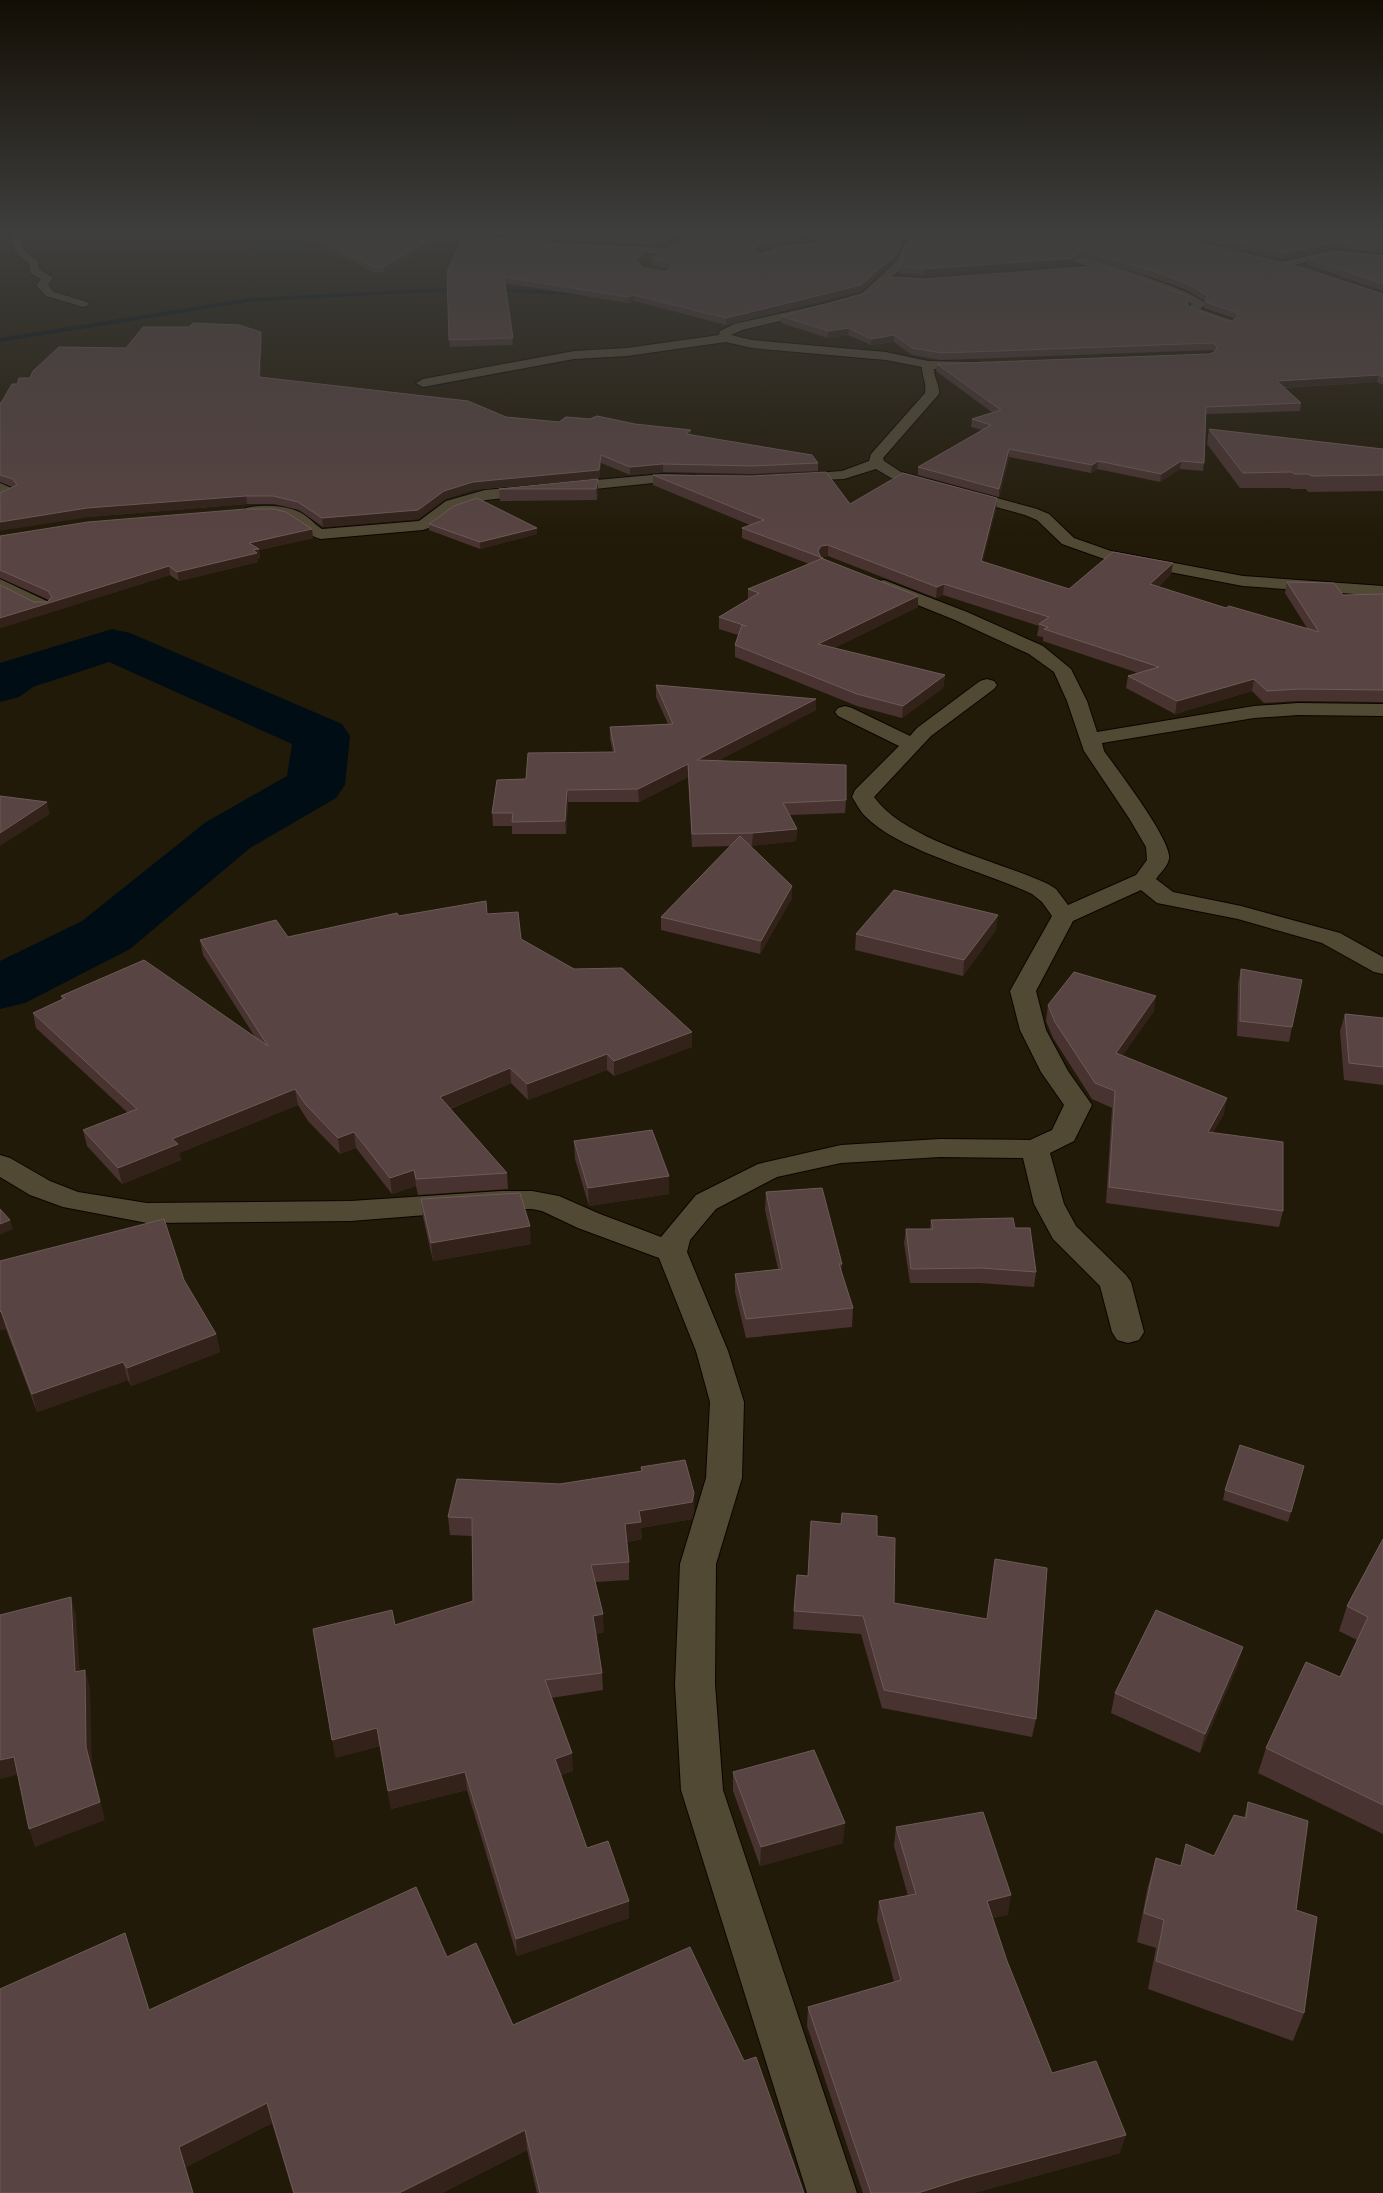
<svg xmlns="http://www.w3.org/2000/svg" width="1383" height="2193" font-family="'PT Sans',sans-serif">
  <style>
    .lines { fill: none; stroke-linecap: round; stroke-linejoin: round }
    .stream { fill: #000d15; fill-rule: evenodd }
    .river { fill: #000d15; fill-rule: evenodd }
    .street-casing { stroke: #0b0500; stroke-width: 2 }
    .street { fill: #524935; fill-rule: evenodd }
    .wall { fill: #483331 }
    .shaded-wall { fill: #32221a }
    .building { fill: #584442; stroke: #6c5b57 }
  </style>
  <rect width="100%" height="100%" fill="#221a08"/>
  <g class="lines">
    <path class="stream" d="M465 287 467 290 250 302 0 342V338L250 298Z
      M490 288 585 292 588 294 585 296 488 291Z"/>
    <path class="river" d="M112 629 130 633 342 724 350 736 345 785 336 798 250 848 130 949 25 1003 0 1009V961L82 921 206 822 287 776 292 744 109 662 33 687 19 697 0 702V663Z"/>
    <g class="street-casing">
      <path id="street" d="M10 232H20L25 251 38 261 39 269 53 278 48 285 54 292 87 302 89 304 87 306 83 307 46 296 36 285 41 279 30 273 29 264 15 252Z
        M368 232 476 235 530 239 535 242 530 245C477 241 425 242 373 235Z
        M930 232H947L920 242 913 247 906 264 870 297 831 309 742 330 731 335 752 340 886 352 928 361 978 362 980 365 974 369H934C934 379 940 384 939 394L883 458 884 461 901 472 1037 509 1049 514 1074 538 1111 551 1243 576 1383 586V596L1243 586 1107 560 1062 544 1037 520 1025 515 891 478 876 469 844 479 788 481 786 478 788 475 842 471 869 461 871 454 925 393C927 383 922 377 922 367L886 360 752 348 726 342 627 356 574 359 423 387 416 383 423 379 574 351 627 348 719 335 720 331 734 324 824 304 862 293 897 261 905 243 912 238Z
        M832 240 836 241V245L780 252 760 258 755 255 779 246Z
        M608 245 664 248 669 251 664 254 604 250V246Z
        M1335 250 1383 255V261L1335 256 1284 267 1279 264 1280 262Z
        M1062 252C1087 258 1192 288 1206 304L1200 309 1232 320 1234 322 1228 326 1191 313 1187 308 1192 304 1187 301 1128 278 1058 257V253Z
        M663 474 695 475 697 478 695 481 663 482 486 500 456 507 429 528 423 530 321 539C305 535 300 523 287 518 274 513 260 518 246 514L244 511 246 508C262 504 288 505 303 514 310 518 315 525 322 529L419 521 446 501 485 490Z
        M0 483 14 489 17 492 14 495 0 501Z
        M0 579 49 602 52 606 49 610 43 611 37 610 0 591Z
        M884 580 967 612 1043 646 1071 669 1087 701 1097 732 1254 706 1298 703 1383 704V716L1298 715 1254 718 1102 743 1104 751C1117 769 1173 842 1169 859 1168 866 1160 873 1156 879L1173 892 1241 906 1340 933 1383 957V974L1374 972 1322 943 1238 919 1157 903 1141 890 1073 921 1036 991 1046 1030 1068 1071 1092 1105 1074 1141 1050 1153 1064 1204 1076 1226 1126 1275 1131 1282 1144 1332 1139 1340 1128 1343 1117 1340 1112 1332 1100 1286 1053 1239 1034 1204 1023 1158 940 1157 841 1163 777 1177 716 1209 690 1240 687 1252 728 1351 744 1402 742 1478 716 1564 715 1684 723 1790 857 2193H807L681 1790 675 1684 680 1564 706 1478 710 1402 696 1351 659 1258 578 1228 542 1211 532 1209H501L351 1221 147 1223 63 1207 30 1195 0 1177V1155L10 1158 50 1181 78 1192 147 1203 351 1201 501 1191H532L559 1196 600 1214 661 1237 696 1195 758 1164 841 1145 940 1139 1030 1140 1052 1130 1064 1105 1041 1072 1020 1030 1010 991 1052 916 1042 902 1032 894C987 872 898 851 865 816 860 811 856 803 852 797L855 790 899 746 838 716 835 712 838 708 845 706 852 708 910 736 917 728 980 681 987 679 994 681 997 685 994 689 931 736 874 797C905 841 999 861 1048 884L1056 889 1068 905 1136 875 1147 860 1146 847 1129 818 1084 751 1067 701 1054 672 1029 654 955 620 878 589 875 585 878 581Z"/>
    </g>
    <use href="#street" class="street"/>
  </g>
  <path class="wall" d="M293 232H382L436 243 384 273 373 272Z
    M468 232H697L661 246Z
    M714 232H923L915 235 815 239 755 251V252L760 254 902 245 895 260 861 291 726 325 634 301 628 303 505 283 513 345 450 347 447 272 646 249V255L639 263 644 268 665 272 668 269 652 265V259Z
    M1154 232 1383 294V385L1377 382 1284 388 1301 403 1300 411 1206 414 1204 463 1203 471 1180 469 1160 482 1097 469 1091 473 1009 457 999 497 918 475V467L982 430 971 427 972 419 993 413 936 371 937 364 1209 354 1214 352 1212 350 941 360 912 355 894 342 871 345 848 335 828 338 781 323V316L1190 298 1188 305 1191 308 1229 322 1235 319 1234 318 1204 308 1205 301 1185 289 1148 276 1081 257 1075 260V264L924 275 899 273V266Z
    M1166 232H1383V253L1335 248 1284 259Z
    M1383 257V291L1306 264 1307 258Z
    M262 339 260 377 506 417 559 422 635 424 691 435 818 463V471L752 474 663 472 630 475 601 463 599 478 473 490 445 499 418 519 323 527 299 510 274 504H247L89 517 13 487 0 482V403L17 384 30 378 126 348Z
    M1209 429 1383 449V491L1308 492 1306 489H1291L1290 488H1240L1207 444Z
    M653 475 850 504 997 498 996 509 982 562 1069 589 1173 563 1171 574 1158 587 1226 608 1307 628 1285 593 1287 582 1343 595 1383 594V702L1298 701 1264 703 1252 691 1175 714 1126 688 1128 676 1138 673 1043 641V637L1037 636 1039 626 943 595 936 598 828 556 821 557 918 607 834 648 945 675 943 688 902 718 857 706 735 657V645L738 635 719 629V617L748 599V589L809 564 742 538V528L750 525 653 485Z
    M598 479V491L597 500 500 501 499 489Z
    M429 524 537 528V534L480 549 429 530Z
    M0 536 313 538 259 550 260 558 257 559 258 562 179 581 170 575 0 628V585L34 602H47L49 600 0 578Z
    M656 685 816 699V710L719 760 846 800 845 813 790 815 797 829 796 841 750 846 792 886V898L760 954 661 930V917L730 846 692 847 688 777 639 802H568L566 834H512V826H493L492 813 526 779 613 752 610 739V727L668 724 656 697Z
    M487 914 521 939 692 1047 614 1076 607 1070 528 1100 511 1083 450 1109 507 1173 508 1189 418 1195 416 1186 392 1194 356 1148 340 1154 308 1121 298 1105 179 1153 181 1160 122 1184 87 1146 83 1130 128 1113 36 1028 33 1013 62 1000 61 996 255 1037 203 955 200 940 288 937 399 916Z
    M996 930 963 976 855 950 856 934Z
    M1241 969 1292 1027 1289 1042 1237 1036 1238 984Z
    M1048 1005 1154 1011 1122 1056 1224 1114 1213 1132 1283 1211 1279 1227 1106 1203 1112 1108 1092 1099 1053 1038 1046 1021Z
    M1345 1014 1383 1018V1085L1344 1080 1340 1031Z
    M574 1141 669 1176V1194L589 1206 575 1159Z
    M766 1192 842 1264 841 1272 853 1308 852 1327 746 1338 735 1292V1274L778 1269 765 1210Z
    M421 1199 531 1244 433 1261 423 1217Z
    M931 1220 1015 1228 1036 1272 1034 1287 979 1283H910L904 1243 906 1229H930Z
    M0 1261 184 1280 216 1334 220 1352 131 1386 128 1380 37 1412 6 1329 0 1330Z
    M1304 1466 1288 1522 1223 1500 1225 1490Z
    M641 1467 694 1511 692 1519 641 1528 642 1539 627 1542 629 1562V1580L595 1582 604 1632 596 1634 602 1673 603 1690 551 1698 573 1771 561 1775 587 1848 629 1918 517 1956 467 1790 391 1809 380 1746 335 1758 395 1625 473 1601 472 1536 450 1535 448 1517 560 1484 641 1471Z
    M877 1536 894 1603 1036 1719 1032 1737 882 1708 861 1634 793 1629 794 1611 808 1576Z
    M1383 1539V1834L1258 1773 1266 1748 1340 1677 1357 1640 1339 1631 1347 1606Z
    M1243 1647 1237 1667 1200 1753 1111 1713 1115 1693Z
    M733 1772 843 1843 760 1866 733 1791Z
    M1248 1802 1296 1910 1304 2013 1293 2041 1148 1989 1156 1948 1137 1942 1148 1886 1156 1858 1180 1866 1186 1844 1214 1856 1244 1818Z
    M896 1827 1008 1915 992 1918 1007 1961 1052 2073 1120 2153 974 2193H863L807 2026 808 2007 894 1982 877 1920 879 1901 908 1896 894 1846Z
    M125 1933 149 2010 447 1957 513 2025 804 2193H537L527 2150 442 2193H293L272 2123 186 2167 0 2193Z"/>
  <path class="shaded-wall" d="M682 232H697L661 246V240Z
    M915 232H923L915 235Z
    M815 233V239L755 251V258L756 245Z
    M435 237 436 243 384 273 383 267Z
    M902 239V245L895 260 861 291 726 325V318Z
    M1336 242 1335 248 1284 259 1285 253Z
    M646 249V255L637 266 636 260Z
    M1082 251 1081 257 1075 260V264L924 275V269L1076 254Z
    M634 295V301L628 303V297Z
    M849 328 848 335 828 338V331Z
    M261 332 262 339 260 384 259 377Z
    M894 335V342L871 345V339Z
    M1379 375 1377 382 1276 388 1277 381Z
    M691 430V438L686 434Z
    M1009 449V457L999 497V489Z
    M601 455V463L599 478 473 490 445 499 418 519 323 527 322 518 444 491 473 482Z
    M1098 461 1097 469 1091 473 1092 465Z
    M1181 461 1180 469 1160 482 1161 474Z
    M663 464V472L630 475V467Z
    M598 479V491L597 500 596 489Z
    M246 496 247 504 89 517 0 531V522L87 508Z
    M997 498 996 509 980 573 981 561Z
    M537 528V534L480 549V542Z
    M312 529 313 538 259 550 260 558 257 559 258 562 179 581 177 572 249 543Z
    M828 545V556L821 557 818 551 821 546Z
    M1173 563 1171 574 1148 596 1150 584Z
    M169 566 170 575 0 628V618Z
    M944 584 943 595 936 598 937 587Z
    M918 596V607L818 656V644Z
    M945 675 943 688 902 718 903 706Z
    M1254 679 1252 691 1175 714 1177 701Z
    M816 699V710L697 772V760Z
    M688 764V777L639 802 638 789Z
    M567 790 568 802 566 834 565 821Z
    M47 802 50 814 0 846V833Z
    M797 829 796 841 752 846 753 833Z
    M792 886V898L760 954 761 941Z
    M998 915 996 930 963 976 964 960Z
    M1156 996 1154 1011 1113 1069 1116 1053Z
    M692 1032V1047L614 1076V1061Z
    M607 1054V1070L528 1100 527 1084Z
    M510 1068 511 1083 441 1112 440 1097Z
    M295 1089 298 1105 179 1153 181 1160 122 1184 118 1168 172 1139Z
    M1227 1098 1224 1114 1204 1148 1208 1132Z
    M354 1132 356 1148 340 1154 338 1138Z
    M414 1170 416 1186 392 1194 390 1178Z
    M669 1176V1194L589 1206 588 1188Z
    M10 1220 13 1229 0 1235V1224Z
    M530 1226 531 1244 433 1261 431 1243Z
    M1 1311 6 1329 0 1330V1312Z
    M216 1334 220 1352 131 1386 127 1368Z
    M123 1362 128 1380 37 1412 32 1394Z
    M694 1493V1511L692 1519 641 1528 642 1539 626 1542 625 1524 639 1511Z
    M71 1597 76 1615 81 1690 75 1672Z
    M603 1614 604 1632 594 1634 593 1616Z
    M1243 1647 1237 1667 1200 1753 1205 1734Z
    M85 1670 90 1688 92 1765 105 1820 35 1847 29 1829 86 1747Z
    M377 1728 380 1746 335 1758 332 1740Z
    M572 1753 573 1771 557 1776 555 1759Z
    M14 1757 20 1774 0 1779V1760Z
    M465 1772 467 1790 391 1809 388 1791Z
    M845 1823 843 1843 760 1866 761 1847Z
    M1011 1895 1008 1915 984 1920 987 1901Z
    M629 1901V1918L517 1956 516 1939Z
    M267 2103 272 2123 186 2167 193 2193 179 2147Z
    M525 2130 527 2150 442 2193H399Z
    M1126 2135 1120 2153 974 2193H918L965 2178Z"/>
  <path class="building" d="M304 232H382L416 237H435L383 267 372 266Z
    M545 232H682L661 240Z
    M714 232H833L815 233 756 245 755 252 760 254 819 242 902 239 896 254 861 285 726 318 634 295 628 297 504 277 513 338 449 340 447 272 463 237 646 249 636 260 644 268 665 272 672 266 669 263 652 259 657 254 675 245Z
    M936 232H1154L1304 268 1383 294V377L1379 375 1277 381 1301 403 1206 407 1204 463 1181 461 1161 474 1098 461 1092 465 1009 449 999 489 918 467 991 425 972 419 1001 410 937 364 1209 354 1215 352 1217 347 1213 343 942 353 912 348 894 335 871 339 849 328 828 331 781 316 871 292 889 277 925 279 1099 266 1128 274 1187 296 1190 298 1186 303 1191 308 1229 322 1237 318 1238 315 1235 312 1205 302 1208 296 1186 283 1149 270 1082 251 1076 254V258L924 269 899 266 909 257 915 242Z
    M1193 232H1383V247L1336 242 1285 253Z
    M1336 252 1383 257V284L1307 258Z
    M193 323 239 325 261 332 259 377 468 401 506 417 559 422 566 417 590 419 597 416 635 424 691 430 686 434 812 455 818 463 752 466 663 464 630 467 601 455 599 470 473 482 444 491 418 510 322 518 298 502 273 496H246L87 508 0 522V493L17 485 13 479 0 475V403H1L12 384H17L19 378H30L33 371 59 347 126 348 143 327H189Z
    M1209 429 1383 449V475L1311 476 1309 474H1294L1292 472 1243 473Z
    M826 472 850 504 903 473 997 498 981 561 1069 589 1113 552 1173 563 1150 584 1226 608 1229 606 1319 632 1287 582 1334 583 1343 595 1383 594V690L1300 689 1267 691 1254 679 1177 701 1128 676 1159 667 1044 629 1048 627 1039 624 1049 617 944 584 937 587 828 545 821 546 818 551 821 558 918 596 818 644 945 675 903 706 857 694 735 645 742 625 746 626 719 617 759 593 748 589 823 558 742 528 764 520 653 475 752 476Z
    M598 479 596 489H499Z
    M477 498 537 528 480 542 429 524 454 506Z
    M246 509H273L286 512 312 529 249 543 259 549 253 550 257 553 177 572 169 566 0 618V585L34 602H47L52 597 48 591 0 570V539H1H0V536L88 522Z
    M656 685 816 699 697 760 846 765V800L783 803 797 829 753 833 692 834 688 764 638 789 567 790 565 821 512 822 513 813H492L497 780 526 779 528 753 615 752 610 727 673 724Z
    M0 796 47 802 0 833Z
    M740 836 792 886 761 941 661 917Z
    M894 890 998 915 964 960 856 934Z
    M486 901 487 914 518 912 521 939 574 969 622 968 692 1032 614 1061 607 1054 527 1084 510 1068 440 1097 507 1173 416 1179 414 1170 390 1178 354 1132 338 1138 306 1105 295 1089 172 1139 178 1144 118 1168 83 1130 137 1109 33 1013 65 998 61 996 144 960 268 1046 200 940 276 920 288 937 397 913 399 916Z
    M1241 969 1302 980 1292 1027 1240 1021Z
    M1074 972 1156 996 1116 1053 1227 1098 1208 1132 1283 1142V1211L1109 1187 1115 1091 1095 1083 1055 1022 1048 1005Z
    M1345 1014 1383 1018V1067L1349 1063Z
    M652 1130 669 1176 588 1188 574 1141Z
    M822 1188 842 1264H839L853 1308 746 1319 735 1274 782 1269 766 1192Z
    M520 1193 530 1226 431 1243 421 1199Z
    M0 1209 10 1220 0 1224Z
    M1013 1218 1015 1228H1030L1036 1272 981 1268 911 1269 906 1229H933L931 1220Z
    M164 1219 184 1280 216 1334 127 1368 123 1362 32 1394 1 1311 0 1312V1261Z
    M1240 1445 1304 1466 1291 1512 1225 1490Z
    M685 1460 694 1493 692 1502 639 1511 641 1522 625 1524 629 1562 591 1565 603 1614 593 1616 602 1673 545 1680 572 1753 555 1759 587 1848 608 1841 629 1901 516 1939 465 1772 388 1791 377 1728 332 1740 313 1629 392 1610 395 1625 473 1601 472 1518 448 1517 457 1479 560 1484 642 1471 641 1467Z
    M842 1513 877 1516V1536L895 1538 894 1603 987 1619 995 1559 1047 1568 1036 1719 884 1690 863 1616 794 1611 797 1575 808 1576 811 1521 841 1524Z
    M1383 1539V1805L1266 1748 1306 1662 1340 1677 1368 1617 1347 1606Z
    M71 1597 75 1672 85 1670 86 1747 100 1802 29 1829 14 1757 0 1760V1615Z
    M1156 1610 1243 1647 1205 1734 1115 1693Z
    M814 1750 845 1823 761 1847 733 1772Z
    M1248 1802 1308 1821 1296 1910 1317 1917 1304 2013 1156 1961 1164 1920 1144 1913 1156 1858 1181 1866 1186 1844 1214 1856 1234 1815 1246 1818Z
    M983 1812 1011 1895 987 1901 1007 1961 1052 2073 1096 2061 1126 2135 965 2178 918 2193H871L808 2007 901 1980 879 1901 916 1894 896 1827Z
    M416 1887 447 1957 476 1943 513 2025 690 1947 744 2061 756 2057 804 2193H540L525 2130 399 2193H294L267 2103 179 2147 193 2193H0V1989L125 1933 149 2010Z"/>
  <linearGradient id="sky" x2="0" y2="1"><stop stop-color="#130e04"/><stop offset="0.43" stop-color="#3e3e3d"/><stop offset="1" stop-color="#3e3e3d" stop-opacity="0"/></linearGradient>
  <rect width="1383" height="539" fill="url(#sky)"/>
</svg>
